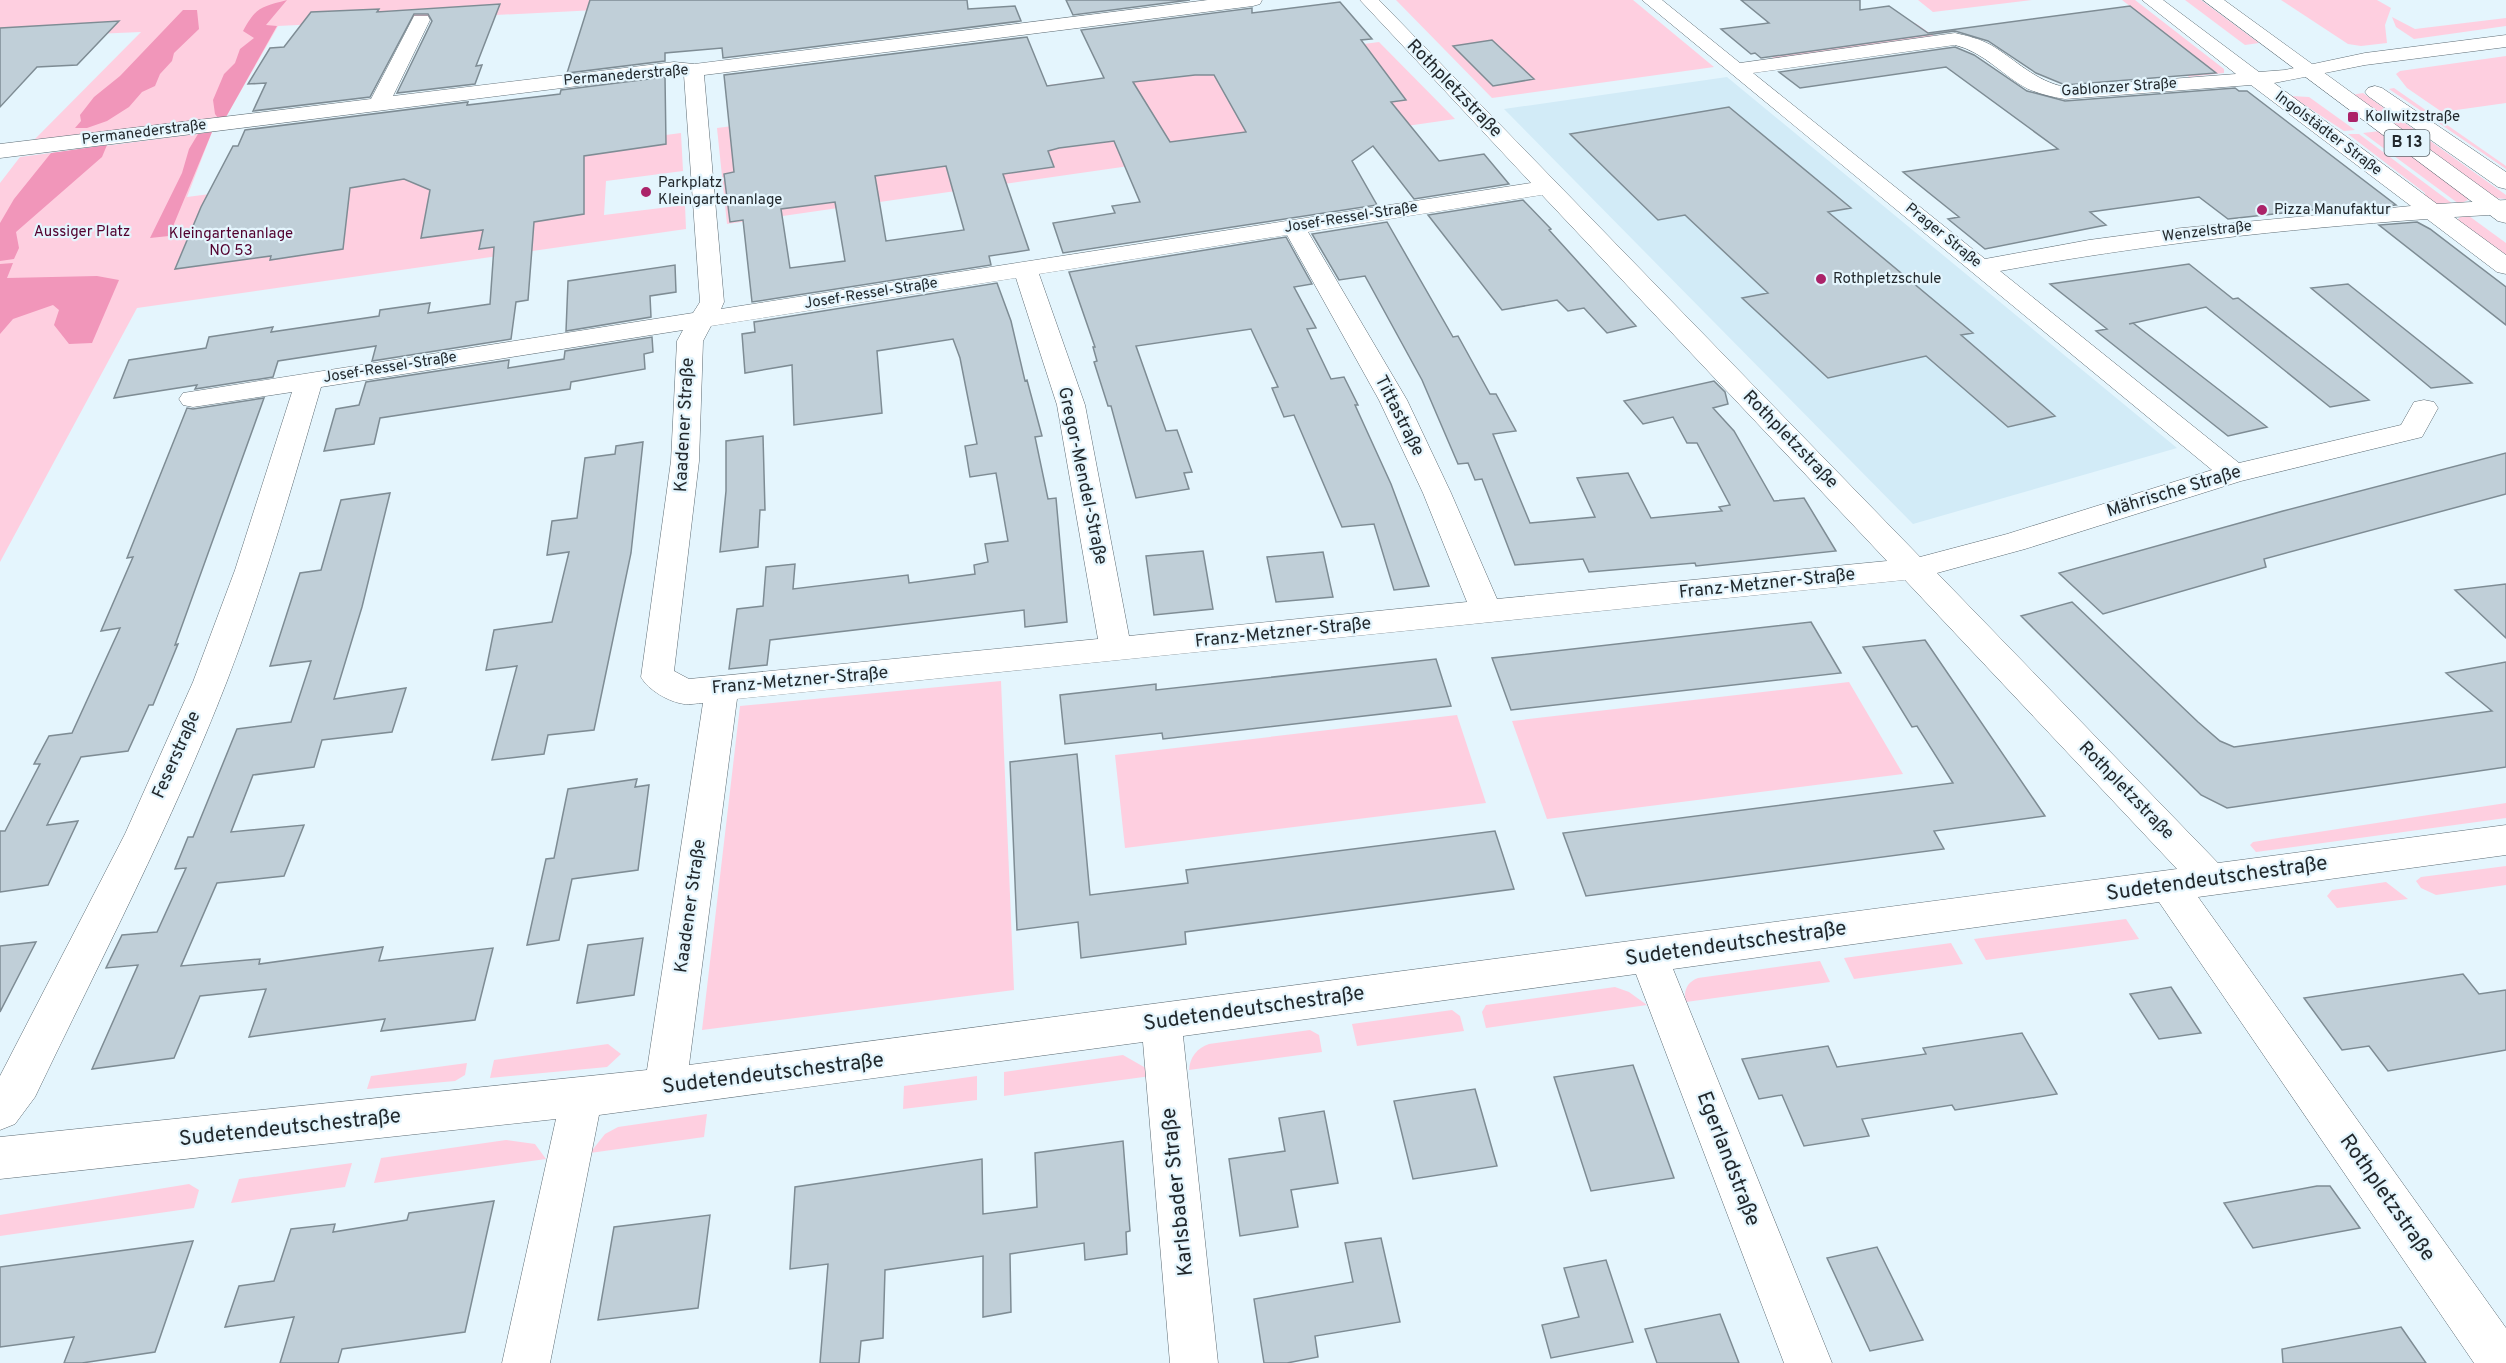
<svg xmlns="http://www.w3.org/2000/svg" width="2506" height="1363" font-family="Overpass,sans-serif">
  <style>
    .built { fill: #d2ebf7 }
    .green { fill: #fecfe0 }
    .forest { fill: #f196ba }
    .building { fill: #c0cfd8; stroke: #7e8c94; stroke-width: 1.5; fill-rule: evenodd }
    .lines { fill: none; stroke-linecap: round; stroke-linejoin: round }
    .street-casing { stroke: #5e6c74; stroke-width: 1 }
    .primary-casing { stroke: #5e6c74; stroke-width: 1 }
    .street { fill: #fff; fill-rule: evenodd }
    .primary { fill: #fff; fill-rule: evenodd }
    .poi-dot { fill: #ab2369; stroke: #e4f5fd; stroke-width: 2 }
    .labels { text-anchor: middle; dominant-baseline: central; stroke-width: 4.5; stroke-linejoin: round; paint-order: stroke }
    .far-street-label { font-size: 15px; fill: #22282c; stroke: #e4f5fd }
    .far-poi-label { font-size: 15px; fill: #22282c; stroke: #e4f5fd; text-anchor: start }
    .far-park-label { font-size: 15px; fill: #52002e; stroke: #e4f5fd }
    .shield { fill: #e4f5fd; stroke: #5c666b; stroke-width: 1.5 }
    .shield-label { font-size: 16px; font-weight: bold; fill: #22282c }
    .street-label { font-size: 18px; fill: #22282c; stroke: #e4f5fd }
    .near-street-label { font-size: 21px; fill: #22282c; stroke: #e4f5fd }
  </style>
  <rect width="100%" height="100%" fill="#e4f5fd"/>
  <path class="built" d="M1727 77 2177 448 1913 524 1504 109Z"/>
  <path class="green" d="M0 0H794L278 26 226 117 33 141 141 32 0 38Z
    M1396 0H1633L1714 67 1492 98Z
    M1918 0H2032L1933 12Z
    M2122 0H2135L2224 69V73L2189 77 2169 61 2194 56Z
    M2185 0H2201L2259 43 2245 45Z
    M2281 0H2377L2391 8 2385 25 2387 43 2361 46 2348 44Z
    M2392 17 2415 29 2506 18V26L2414 39 2396 27Z
    M1915 23 1934 36 1774 59 1766 52Z
    M1379 42 1455 119 727 224 717 128Z
    M2506 56V103L2442 112 2407 88 2396 74 2400 71Z
    M2394 88 2506 166V169L2389 89Z
    M2363 93 2506 195V199L2494 198 2351 95Z
    M2291 96 2309 97 2355 130 2344 131Z
    M2380 131 2466 195 2468 200 2459 204 2363 133Z
    M212 132 187 197 681 133 683 171 606 181 604 215 685 205 686 229 137 308 0 562V183L20 157Z
    M2348 134H2359L2453 204H2435L2424 197 2425 193Z
    M2469 216 2506 243V255L2456 221 2460 217Z
    M1001 681 1014 990 702 1030 740 706Z
    M1849 682 1903 774 1547 819 1512 721Z
    M1457 715 1486 803 1125 848 1115 755Z
    M2506 803V818L2256 852 2250 845 2253 842Z
    M2506 866V885L2436 895 2421 888 2416 881 2421 877Z
    M2386 882 2408 899 2337 908 2327 896 2332 890Z
    M2126 919 2139 939 1986 960 1974 939Z
    M1951 943 1963 964 1854 979 1844 958Z
    M1820 961 1830 982 1686 1002C1683 991 1687 982 1698 978Z
    M1615 987 1629 992 1647 1005 1486 1028 1482 1012 1486 1005Z
    M1452 1010 1460 1016 1464 1031 1357 1046 1352 1024Z
    M1310 1030 1319 1035 1322 1052 1189 1070C1190 1057 1197 1048 1209 1044Z
    M608 1044 621 1054 607 1067 490 1078 494 1060Z
    M1123 1055 1144 1067 1151 1076 1004 1096V1072Z
    M467 1063 465 1075 455 1081 367 1089 371 1076Z
    M977 1076V1100L903 1109 904 1086Z
    M707 1114 704 1137 590 1153 605 1134 618 1127Z
    M506 1140 535 1144 546 1159 374 1183 381 1158Z
    M352 1163 345 1187 231 1203 239 1179Z
    M189 1184 199 1190 194 1208 0 1236V1215Z"/>
  <path class="forest" d="M287 0 266 25 277 26 226 117 218 118 215 114 213 100 224 74 235 63 240 49 254 38 243 31C256 7 261 7 287 0Z
    M183 10H197L199 29 174 53 172 61 160 74 155 86 142 92 129 107 107 121 87 128H75L81 121 80 115 94 97 120 76Z
    M212 132 169 236 150 238 182 173 189 149 198 134Z
    M107 145 102 157 16 232 19 248 14 259 0 261V223L14 199 51 153Z
    M13 263 7 278 97 276 119 280 92 343 69 344 54 325 59 310 53 305 13 319 0 334V264Z"/>
  <path class="building" d="M590 0H967L968 9 1015 6 1021 21 723 58 722 48 665 53V61L567 73Z
    M1066 0H1190L1073 15Z
    M1741 0H1860V10L1889 6 1928 33 2130 6 2216 73 2065 85 2036 73 1988 41 1955 31 1761 58 1755 53 1751 54 1721 29 1769 23Z
    M1340 2 1372 39 1361 40 1406 100 1391 102 1439 161 1484 154 1509 184 1414 199 1373 146 1352 161 1377 205 1063 253 1053 223 1115 213 1112 206 1140 202 1114 141 1059 148 1048 151 1054 167 1003 174 1029 250 989 256 991 265 752 302 743 220 730 222 724 174 734 172 724 75 1027 37 1047 86 1104 78 1081 30 1252 8V13ZM1195 75H1214L1246 132 1170 142 1133 82ZM946 166 964 230 886 241 875 176ZM835 202 845 261 790 268 781 209Z
    M500 4 476 66 482 65 475 84 397 93 432 21 428 14H414L370 97 253 111 266 83 248 84 270 48 284 47 311 12 379 9 377 12Z
    M119 21 77 65 37 67 0 107V28Z
    M1492 40 1534 79 1493 86 1453 46Z
    M1955 47 1974 55 2027 91 2065 101 2235 88 2239 91H2247L2396 205 2359 209 2357 207 2359 205 2228 219 2199 197 2090 212 2106 225 1985 249 1948 219 1959 217 1903 172 2058 149 1946 67 1800 88 1779 72Z
    M665 77 666 144 584 156V214L534 222 528 300 516 302 511 339 372 361 376 346 278 361 273 377 195 389 197 385 114 398 129 360 206 348 209 337 273 327 271 332 379 316 380 310 430 303 428 313 490 304 494 247 479 249 483 230 421 238 430 190 404 179 350 188 343 249 270 260 271 256 175 269 201 207 233 146H238L245 130 468 102 467 105 560 94 561 90Z
    M1729 107 1851 208 1828 212 1973 333 1961 335 2055 416 2008 427 1926 356 1828 378 1742 298 1768 293 1685 215 1658 220 1570 134Z
    M1523 200 1551 229 1549 230 1636 326 1607 333 1584 308 1568 311 1557 300 1502 310 1428 215Z
    M1387 222 1453 337 1458 336 1490 394H1496L1516 431 1493 434 1530 523 1595 517 1577 478 1628 473 1651 518 1722 511 1719 507 1730 505 1697 443H1687L1673 417 1643 424 1624 401 1714 381 1725 392 1728 404 1713 408 1734 431 1774 501 1804 498 1836 551 1696 566 1695 563 1589 572 1583 559 1515 565 1482 479 1475 480 1468 463 1458 464 1422 380 1365 276 1339 280 1312 234Z
    M2417 222 2430 229 2506 287V325L2379 225Z
    M1286 237 1312 284 1294 287 1316 328 1307 329 1331 379 1344 377 1358 405H1355L1391 484 1429 586 1394 590 1374 524 1342 527 1294 415 1284 417 1272 388 1278 387 1251 329 1136 346 1166 431 1177 430 1192 472 1184 473 1189 489 1136 498 1111 406H1108L1094 362 1097 361 1093 347H1095L1069 272Z
    M2189 264 2233 299 2238 298 2369 400 2330 407 2206 307 2129 324 2133 323 2267 427 2228 436 2096 331 2107 329 2050 284Z
    M675 265 676 292 650 296 651 317 566 331 568 281Z
    M997 283 1011 321 1025 381 1027 380 1042 436 1035 437 1048 499 1056 498 1067 622 1025 627 1024 610 770 640 767 665 729 669 737 609 763 606 766 567 795 564 793 589 908 575 909 583 975 574 974 565 988 562 985 544 1008 541 996 473 970 477 965 446 977 444 960 358 953 339 877 351 882 413 794 425 792 365 745 373 742 334 755 332 754 322Z
    M2348 284 2472 383 2431 388 2311 288Z
    M652 337 653 352 644 354 645 369 571 382 570 389 380 418 374 444 324 451 336 409 359 405 366 382 509 360 508 368 564 359 565 351Z
    M264 398 175 645 178 644 153 705H149L128 751 81 757 47 825 78 821 48 885 0 892V831H5L40 764H34L49 736 72 733 120 628 101 631 133 557 127 558 187 408 193 409Z
    M763 436 765 510H760L758 547 720 552 726 491V441Z
    M643 442 631 553 594 730 548 735 544 754 492 760 517 666 486 670 494 630 552 622 569 552 547 555 552 521 577 518 585 458 615 454 616 446Z
    M2506 453V494L2264 559 2266 567 2103 614 2059 573 2283 511Z
    M390 493 362 607 334 699 406 688 392 732 322 740 314 767 253 775 231 832 304 825 284 876 217 883 181 966 260 959 259 964 383 947 379 961 493 948 475 1020 381 1031 385 1019 249 1037 266 989 200 996 174 1058 92 1069 138 965 106 968 122 935 157 932 186 868 175 869 188 837H193L237 729 291 722 311 661 270 666 300 573 321 570 341 500Z
    M1203 551 1213 609 1154 615 1146 556Z
    M1323 552 1333 597 1276 602 1267 557Z
    M2506 584V638L2455 590Z
    M2072 602 2198 722 2220 741 2234 747 2492 711 2446 673 2506 662V767L2227 808 2201 795 2021 616Z
    M1811 622 1841 673 1511 710 1492 658Z
    M1925 640 2045 816 1934 831 1944 849 1586 896 1563 833 1953 783 1917 726 1912 727 1863 647Z
    M1436 659 1451 706 1163 739 1162 733 1065 744 1060 695 1156 684V690Z
    M1077 754 1090 895 1188 883 1186 870 1495 831 1514 889 1185 932 1186 944 1081 958 1078 922 1017 930 1010 762Z
    M637 779 635 787 649 785 638 870 572 879 559 940 527 945 546 859 554 858 568 789Z
    M643 938 634 995 577 1003 588 945Z
    M36 942 0 1012V946Z
    M2463 974 2479 994 2506 990V1050L2388 1071 2369 1046 2342 1050 2304 998Z
    M2171 987 2201 1033 2159 1039 2130 994Z
    M2022 1033 2057 1094 1955 1110 1952 1105 1862 1119 1869 1136 1804 1146 1782 1095 1759 1099 1742 1059 1828 1046 1837 1067 1926 1054 1923 1048Z
    M1633 1065 1674 1178 1591 1191 1554 1077Z
    M1475 1089 1497 1166 1413 1179 1394 1101Z
    M1324 1111 1338 1183 1291 1190 1298 1227 1240 1236 1229 1159 1285 1151 1279 1118Z
    M1123 1141 1130 1231 1126 1232 1127 1254 1085 1260 1084 1243 1010 1254 1011 1312 983 1317V1256L885 1270 883 1338 861 1341 859 1363H820L828 1264 790 1269 795 1187 982 1159 983 1214 1037 1207 1035 1153Z
    M2317 1186H2330L2360 1228 2253 1248 2224 1203Z
    M494 1201 465 1332 342 1349 338 1363H280L294 1317 225 1327 239 1286 274 1281 291 1229 335 1224 333 1232 407 1220 409 1213Z
    M710 1215 698 1308 598 1320 614 1227Z
    M1381 1238 1400 1322 1315 1336 1318 1357 1287 1363H1264L1254 1299 1353 1282 1345 1243Z
    M193 1241 155 1352 82 1363H64L74 1337 0 1347V1267Z
    M1877 1247 1923 1340 1870 1351 1827 1258Z
    M1606 1260 1633 1342 1551 1358 1542 1325 1579 1317 1564 1268Z
    M1720 1314 1739 1363H1657L1645 1329Z
    M2401 1327 2426 1363H2283L2282 1349Z"/>
  <g class="lines">
    <g class="street-casing">
      <path id="street" d="M1208 0H1262L1260 4 1253 6 704 75 724 302 721 309 1531 183 1360 0H1379L1920 557 2007 534 2212 470 1642 0H1662L1740 63 1955 33C1968 36 1980 39 1991 45 2016 60 2035 81 2065 87L2236 74 2142 0H2163L2259 72 2285 70 2365 53 2506 35V47L2365 65 2274 83 2437 204 2506 200V214L2454 217 2506 255V274L2497 272 2427 219C2284 229 2142 245 2000 271L2239 463 2401 425 2414 402 2424 400 2434 402 2438 408 2422 437 2241 481 2025 549 1937 573 2218 863 2506 825V855L2198 897 2506 1328V1363H2474L2159 902 1673 969 1832 1363H1784L1636 974 1183 1036 1218 1363H1170L1143 1042 599 1115 550 1363H502L556 1119 0 1179V1137L647 1070 703 703C697 703 690 705 684 704 669 702 648 690 641 677L671 461 677 341 683 330 321 387C292 486 264 585 227 681 172 823 101 959 35 1097L15 1124 0 1130V1076L125 834 193 682 235 570 292 392 193 407 183 405 179 399 183 393 693 313 700 302 684 75 674 74 0 158V144L371 99 412 20 414 16H428L430 20 393 96 674 62 694 64ZM1955 45C1984 52 2003 76 2028 89 2040 94 2052 97 2065 99L2251 85 2411 206 2172 229 2089 240 1985 259 1753 73ZM1542 195 1887 561 1497 599 1451 493 1407 400 1308 232ZM1287 235 1379 400 1423 493 1467 602 1129 636 1085 405 1039 274ZM1016 278 1057 405 1098 639 689 679 674 671 699 461 703 341 711 326ZM1905 580 2177 869 689 1065 737 699Z"/>
    </g>
    <g class="primary-casing">
      <path id="primary" d="M2203 0H2224L2506 205V223L2498 221Z
        M2375 86 2382 88 2506 172V189L2498 187 2368 96 2365 92 2368 88Z"/>
    </g>
    <use href="#street" class="street"/>
    <use href="#primary" class="primary"/>
  </g>
  <g class="poi-dot">
    <rect x="2347" y="111" width="12" height="12" rx="3"/>
    <circle cx="646" cy="192" r="6"/>
    <circle cx="2262" cy="210" r="6"/>
    <circle cx="1821" cy="279" r="6"/>
  </g>
  <g class="labels">
    <g class="far-street-label">
      <text transform="translate(626 76) rotate(-5)">Permanederstraße</text>
      <text transform="translate(2119 88) rotate(-4)">Gablonzer Straße</text>
      <text transform="translate(144 133) rotate(-7)">Permanederstraße</text>
      <text transform="translate(2328 134) rotate(37)">Ingolstädter Straße</text>
      <text transform="translate(1351 218) rotate(-9)">Josef-Ressel-Straße</text>
      <text transform="translate(2207 232) rotate(-7)">Wenzelstraße</text>
      <text transform="translate(1943 236) rotate(39)">Prager Straße</text>
      <text transform="translate(871 294) rotate(-9)">Josef-Ressel-Straße</text>
      <text transform="translate(390 368) rotate(-9)">Josef-Ressel-Straße</text>
    </g>
    <g class="far-poi-label">
      <text x="2365" y="117">Kollwitzstraße</text>
      <text x="658" y="183">Parkplatz<tspan x="658" dy="17">Kleingartenanlage</tspan></text>
      <text x="2274" y="210">Pizza Manufaktur</text>
      <text x="1833" y="279">Rothpletzschule</text>
    </g>
    <g class="far-park-label">
      <text x="82" y="232">Aussiger Platz</text>
      <text x="231" y="234">Kleingartenanlage<tspan x="231" dy="17">NO 53</tspan></text>
    </g>
    <rect class="shield" x="2384.5" y="130" width="45" height="26" rx="4.5"/>
    <g class="shield-label">
      <text x="2407" y="143">B 13</text>
    </g>
    <g class="street-label">
      <text transform="translate(1454 89) rotate(46)">Rothpletzstraße</text>
      <text transform="translate(1399 416) rotate(63)">Tittastraße</text>
      <text transform="translate(685 425) rotate(-87)">Kaadener Straße</text>
      <text transform="translate(1790 440) rotate(46)">Rothpletzstraße</text>
      <text transform="translate(1082 476) rotate(78)">Gregor-Mendel-Straße</text>
      <text transform="translate(2174 492) rotate(-17)">Mährische Straße</text>
      <text transform="translate(1767 584) rotate(-6)">Franz-Metzner-Straße</text>
      <text transform="translate(1283 633) rotate(-6)">Franz-Metzner-Straße</text>
      <text transform="translate(800 681) rotate(-5)">Franz-Metzner-Straße</text>
      <text transform="translate(177 755) rotate(-66)">Feserstraße</text>
      <text transform="translate(2126 791) rotate(46)">Rothpletzstraße</text>
      <text transform="translate(691 906) rotate(-82)">Kaadener Straße</text>
    </g>
    <g class="near-street-label">
      <text transform="translate(2217 879) rotate(-8)">Sudetendeutschestraße</text>
      <text transform="translate(1736 944) rotate(-8)">Sudetendeutschestraße</text>
      <text transform="translate(1254 1009) rotate(-8)">Sudetendeutschestraße</text>
      <text transform="translate(773 1074) rotate(-7)">Sudetendeutschestraße</text>
      <text transform="translate(290 1128) rotate(-6)">Sudetendeutschestraße</text>
      <text transform="translate(1728 1159) rotate(69)">Egerlandstraße</text>
      <text transform="translate(1178 1192) rotate(-96)">Karlsbader Straße</text>
      <text transform="translate(2387 1198) rotate(55)">Rothpletzstraße</text>
    </g>
  </g>
</svg>
